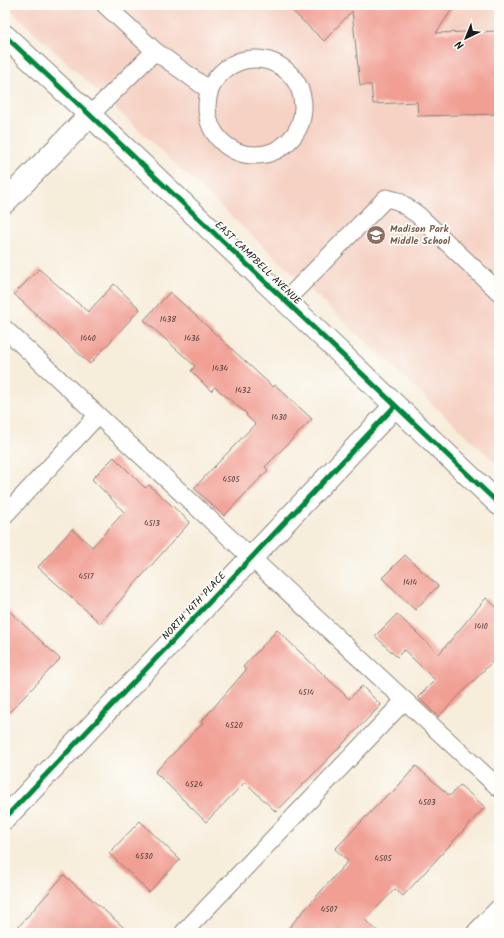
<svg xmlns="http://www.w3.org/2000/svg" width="504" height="938" font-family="Kalam,sans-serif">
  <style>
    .built { fill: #f6d2c4 }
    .building { fill: #f19e93 }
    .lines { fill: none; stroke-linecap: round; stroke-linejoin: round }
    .service-casing { stroke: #8a847c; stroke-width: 19 }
    .minor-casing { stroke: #8a847c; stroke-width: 24 }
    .tertiary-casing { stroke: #8a847c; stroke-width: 24 }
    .service { stroke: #fff; stroke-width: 17 }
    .minor { stroke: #fff; stroke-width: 22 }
    .tertiary { stroke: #fff; stroke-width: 22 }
    .cycleway-casing { stroke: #fdfcf7; stroke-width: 8 }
    .cycleway { stroke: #00873e; stroke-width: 5 }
    .labels { text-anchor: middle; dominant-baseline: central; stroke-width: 3.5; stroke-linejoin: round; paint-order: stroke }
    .number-label { font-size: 8px; fill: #513c3a }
    .education-label { font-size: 10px; font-weight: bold; fill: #785e54; stroke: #fdfcf7; text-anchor: start }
    .street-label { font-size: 10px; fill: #1c1c1c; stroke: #fdfcf7 }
  </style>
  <rect width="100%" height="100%" fill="#fdfcf7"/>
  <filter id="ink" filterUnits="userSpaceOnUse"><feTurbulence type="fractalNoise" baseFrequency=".025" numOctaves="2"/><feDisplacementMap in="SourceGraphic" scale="8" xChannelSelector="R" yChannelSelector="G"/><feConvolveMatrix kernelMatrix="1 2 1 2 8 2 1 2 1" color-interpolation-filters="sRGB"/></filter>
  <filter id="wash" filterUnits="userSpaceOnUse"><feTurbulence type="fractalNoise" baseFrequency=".012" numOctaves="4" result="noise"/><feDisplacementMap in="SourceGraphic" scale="16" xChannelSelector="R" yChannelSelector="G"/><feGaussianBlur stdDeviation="0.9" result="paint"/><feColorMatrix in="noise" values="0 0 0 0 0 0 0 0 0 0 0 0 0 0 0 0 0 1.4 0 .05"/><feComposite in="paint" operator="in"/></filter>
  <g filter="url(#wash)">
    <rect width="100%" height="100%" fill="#f7eddb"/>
    <path class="built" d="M5 5H499V466Z"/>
    <g id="blocks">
      <path class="building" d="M286 5H455L436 33 499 31V114L418 116 417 102 373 104 371 85H360L352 11 324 41Z
        M39 269 88 312 114 284 140 309 90 364 14 294Z
        M170 292 273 387 275 385 312 419 265 467 268 470 224 516 194 488 255 424 246 415 247 414 215 387 211 391 191 371 195 366 144 320Z
        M114 457 145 488 149 485 190 522 100 623 38 567 72 529 92 547 124 512 92 479Z
        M405 555 438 586 415 610 382 578Z
        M486 598 499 609V655L438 717 418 697 435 680 404 650 397 657 375 636 397 614 439 654Z
        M5 607 60 659 5 717Z
        M277 630 349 699 362 686 381 705 276 812 245 782 206 822 155 772 203 723 201 722 246 670 243 667Z
        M416 766 450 796 460 785 485 807 403 896 395 889 365 920 380 933H284L348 861 335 849 389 793 391 794Z
        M140 821 180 860 149 892 109 853Z
        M64 875 130 933H13Z"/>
    </g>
  </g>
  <g filter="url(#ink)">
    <use href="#blocks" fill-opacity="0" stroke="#8a847c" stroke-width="1"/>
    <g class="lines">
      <g class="service-casing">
        <path id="service" d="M105 5 155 51 209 90
          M207 107a48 48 0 1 1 96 0a48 48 0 1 1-96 0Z
          M90 115 155 51
          M285 301 386 198 398 201 418 215 499 292
          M5 329 499 788
          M5 515 97 416
          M183 933 404 701"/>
      </g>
      <g class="minor-casing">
        <path id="minor" d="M5 202 90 115
          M5 818 395 406
          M478 933 499 911"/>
      </g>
      <g class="tertiary-casing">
        <path id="tertiary" d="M5 36 90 115 499 504"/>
      </g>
      <use href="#service" class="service"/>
      <use href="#minor" class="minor"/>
      <use href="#tertiary" class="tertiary"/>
      <g class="cycleway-casing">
        <path id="cycleway" d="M5 36 90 115 499 504
          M5 818 395 406"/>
      </g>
      <use href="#cycleway" class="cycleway"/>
    </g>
  </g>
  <defs>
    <g id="school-disc" transform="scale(1)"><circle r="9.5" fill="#8d6e63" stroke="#fdfcf7"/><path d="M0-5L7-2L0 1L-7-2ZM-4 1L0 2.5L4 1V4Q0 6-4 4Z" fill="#fff"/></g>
  </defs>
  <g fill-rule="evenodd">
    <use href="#school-disc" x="376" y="235"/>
  </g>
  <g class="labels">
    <g class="number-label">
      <text x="168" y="319">1438</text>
      <text x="88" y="338">1440</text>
      <text x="192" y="338">1436</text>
      <text x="220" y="368">1434</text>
      <text x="243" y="390">1432</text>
      <text x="279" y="417">1430</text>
      <text x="231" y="479">4505</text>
      <text x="152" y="523">4513</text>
      <text x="86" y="576">4517</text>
      <text x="410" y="582">1414</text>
      <text x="481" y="626">1410</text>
      <text x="306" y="692">4514</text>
      <text x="234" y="725">4520</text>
      <text x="194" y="784">4524</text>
      <text x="427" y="802">4503</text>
      <text x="144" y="856">4530</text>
      <text x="383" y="858">4505</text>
      <text x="329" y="909">4507</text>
    </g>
    <g class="education-label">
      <text x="390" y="229">Madison Park<tspan x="390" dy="12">Middle School</tspan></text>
    </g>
    <g class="street-label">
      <text transform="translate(258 263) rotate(44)">EAST CAMPBELL AVENUE</text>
      <text transform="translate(194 606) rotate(-47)">NORTH 14TH PLACE</text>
    </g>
  </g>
  <rect width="504" height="938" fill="none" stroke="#fdfcf7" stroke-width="20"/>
  <g transform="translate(466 38) rotate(223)" stroke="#fdfcf7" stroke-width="3" paint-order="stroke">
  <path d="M0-3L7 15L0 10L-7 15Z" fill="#1c1c1c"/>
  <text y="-6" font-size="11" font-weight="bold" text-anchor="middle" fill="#1c1c1c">N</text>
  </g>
</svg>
